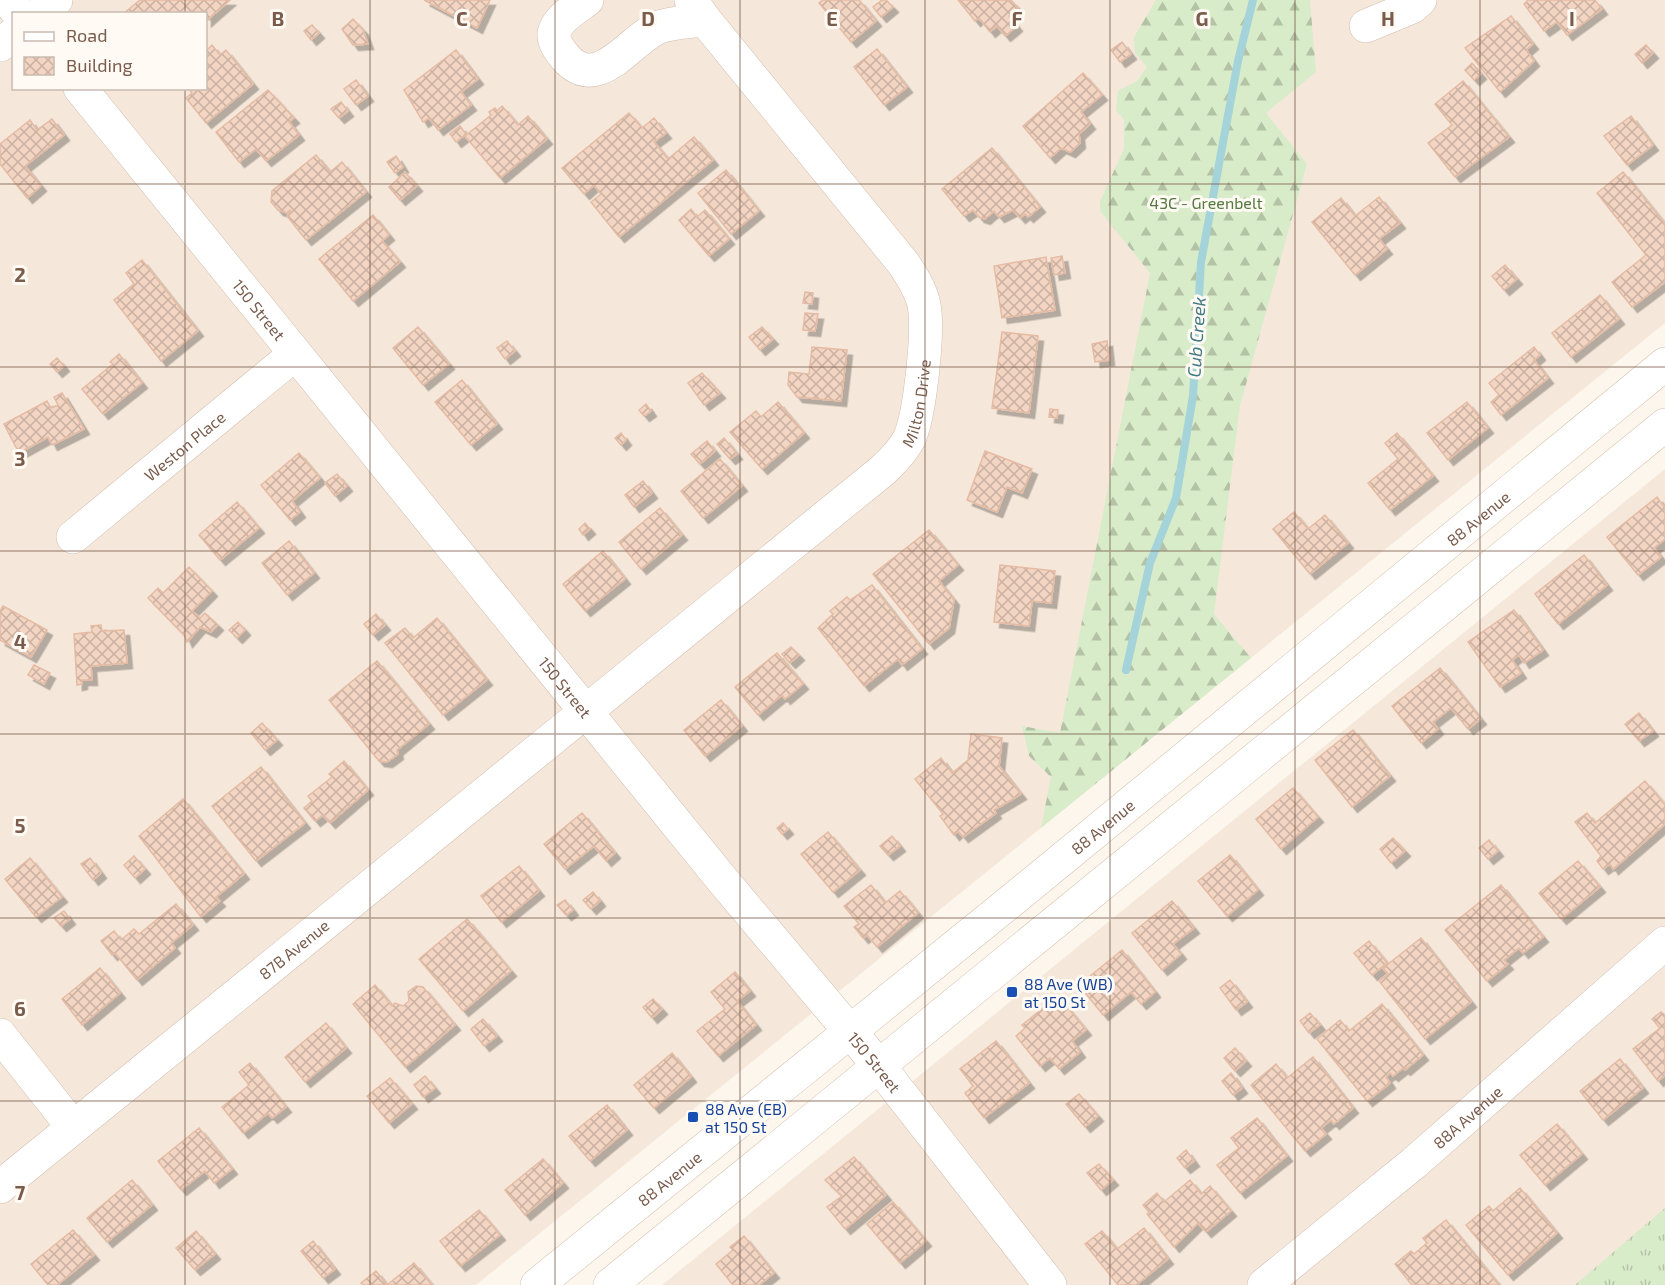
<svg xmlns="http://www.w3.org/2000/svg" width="1665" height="1285" font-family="'Exo 2',sans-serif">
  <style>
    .residential { fill: #f5e8da; fill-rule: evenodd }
    .grass { fill: url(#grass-tufts) }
    .forest { fill: url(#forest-firs) }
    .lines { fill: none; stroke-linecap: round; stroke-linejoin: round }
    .stream { stroke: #a5d3da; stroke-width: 8 }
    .building { fill: url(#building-cross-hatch); stroke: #e6bba3; stroke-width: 1.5; filter: url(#shadow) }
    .street-casing { stroke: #d1beb0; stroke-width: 34 }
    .secondary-casing { stroke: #d6c0b0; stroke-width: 34 }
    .street { stroke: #fff; stroke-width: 33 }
    .secondary { stroke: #fff; stroke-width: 33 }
    .grid { fill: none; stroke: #7a5c4d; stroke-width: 1.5; stroke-opacity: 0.55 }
    .transit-dot { fill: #1a4fb4; stroke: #fffaf3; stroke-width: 2 }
    .labels { text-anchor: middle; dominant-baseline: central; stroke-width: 6; stroke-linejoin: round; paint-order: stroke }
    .park-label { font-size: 16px; fill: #537a41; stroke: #fffaf3 }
    .street-label { font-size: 16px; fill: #7a5c4d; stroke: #fffaf3 }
    .transit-label { font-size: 16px; fill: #164399; stroke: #fffaf3; text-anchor: start }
    .water-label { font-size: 18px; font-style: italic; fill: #437c86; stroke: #fffaf3 }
    .grid-label { font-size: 20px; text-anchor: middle; font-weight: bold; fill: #7a5c4d; stroke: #fffaf3; stroke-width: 6; stroke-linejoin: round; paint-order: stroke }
  </style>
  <defs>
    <pattern id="grass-tufts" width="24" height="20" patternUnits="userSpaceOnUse" patternTransform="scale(1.5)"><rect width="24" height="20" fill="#d8ecc9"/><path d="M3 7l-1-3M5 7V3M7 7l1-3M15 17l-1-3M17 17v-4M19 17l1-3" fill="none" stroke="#b4c2a5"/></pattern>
    <pattern id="forest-firs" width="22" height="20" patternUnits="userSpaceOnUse" patternTransform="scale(1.5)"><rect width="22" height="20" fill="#d8ecc9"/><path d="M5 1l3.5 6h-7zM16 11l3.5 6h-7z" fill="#b4c2a5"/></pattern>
    <pattern id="building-cross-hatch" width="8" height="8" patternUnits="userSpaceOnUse" patternTransform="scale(1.5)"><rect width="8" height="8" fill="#f3d5c3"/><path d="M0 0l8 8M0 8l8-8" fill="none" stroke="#cab0a1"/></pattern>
    <filter id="shadow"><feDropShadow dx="5.5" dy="5.5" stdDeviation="0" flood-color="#0004"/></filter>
  </defs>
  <rect width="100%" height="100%" fill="#fdf6ec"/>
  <path class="residential" d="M0 0H1665V323L476 1285H0ZM14 14H206V88H14Z
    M1665 469V1285H662Z"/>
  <path class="grass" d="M1665 1208V1285H1575Z"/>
  <path class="forest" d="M1156 0H1310L1316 72 1266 113 1307 164 1240 406 1214 614 1251 658 1041 828 1051 777 1029 756 1022 726 1060 733 1150 273 1100 211V201L1124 149V119L1116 111 1118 91 1137 81 1147 67 1135 53 1134 37Z"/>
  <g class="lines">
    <path class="stream" d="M1126 670 1150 563 1176 498 1193 396 1201 262 1238 61 1253 0"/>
  </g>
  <path class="building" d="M140 0H230L206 21V14H123Z
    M424 0H490L477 28Z
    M823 0H859L876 21 851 42 819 3Z
    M882 0H886L893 7 881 17 873 7Z
    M958 0H1011L1018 8 1009 16 1017 26 1005 36 997 26 990 32 979 18 975 21Z
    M1528 0H1595L1602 9 1567 35 1557 22 1544 31 1524 4Z
    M1511 16 1533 44 1526 50 1534 61 1500 92 1465 48Z
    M353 19 363 30 368 44 353 45 342 29Z
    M312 25 319 33 311 40 304 31Z
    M1122 42 1131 54 1120 62 1111 50Z
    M212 45 220 55 226 50 253 84 206 123 186 98 192 93 188 88H206V51Z
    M1646 45 1653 53 1642 63 1635 54Z
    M877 49 907 87 884 105 854 67Z
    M456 50 478 79 461 92 471 105 438 130 429 118 423 122 404 90Z
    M1472 63 1481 74 1474 80 1465 70Z
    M1083 73 1102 95 1081 112 1090 124 1079 134 1080 143 1070 152 1061 148 1050 158 1023 126Z
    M356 80 368 96 356 105 344 89Z
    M1463 81 1509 137 1455 177 1428 143 1452 125 1435 104Z
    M268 90 294 118 289 122 299 135 266 161 256 149 239 162 216 132Z
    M341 102 348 111 339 118 331 109Z
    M502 106 518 125 528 116 547 139 500 178 465 136 491 115 489 112 495 108 497 111Z
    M629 113 642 128 654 118 666 133 654 142 668 159 694 137 713 160 619 237 591 202 601 194 594 185 584 194 562 168Z
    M1631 116 1653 145 1627 165 1604 136Z
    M52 119 64 135 25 166 41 186 27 198 0 164V144L30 120 37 130Z
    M460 126 466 134 456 142 450 134Z
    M992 148 1040 207 1028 217 1025 214 1020 218 1013 210 999 217 994 211 985 219 979 217 973 210 964 216 942 189Z
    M316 155 330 172 342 162 366 192 306 240 287 216 292 212 290 210 287 213 278 210 271 202 272 191Z
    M396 156 403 167 395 173 387 162Z
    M726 170 759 211 731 234 698 193Z
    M405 172 417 186 400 200 389 187Z
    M1623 172 1665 224V282L1632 307 1612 282 1646 255 1597 193Z
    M1379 197 1400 223 1379 239 1387 249 1355 275 1312 222 1341 198 1355 216Z
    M691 209 697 217 705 210 729 239 709 256 679 220Z
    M373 215 389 235 382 241 400 262 353 301 319 259Z
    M1062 256 1065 273 1054 275 1051 258Z
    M1046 257 1055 310 1002 318 994 266Z
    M142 260 198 331 161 361 114 300 134 284 126 273Z
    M1505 265 1517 279 1504 290 1492 276Z
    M805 292 813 293 812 304 803 303Z
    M1600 295 1619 319 1571 357 1552 333Z
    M805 313 818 314 815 331 803 330Z
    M418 327 449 364 423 385 393 348Z
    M762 327 773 339 760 350 749 337Z
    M1002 332 1038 336 1029 413 992 408Z
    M507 341 515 351 505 359 497 348Z
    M1107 341 1109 360 1095 362 1092 344Z
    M812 347 847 350 841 401 797 397 788 385 789 372 809 374Z
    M1534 347 1540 355 1534 360 1548 378 1501 415 1491 402 1499 395 1489 383Z
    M119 354 142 383 103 414 82 389 113 364 110 362Z
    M57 358 64 366 57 372 50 364Z
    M702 373 720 393 704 405 688 383Z
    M462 380 497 424 471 445 435 402Z
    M62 393 84 429 52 445 48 437 19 453 4 424 47 401 51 408 58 405 54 397Z
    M778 402 804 433 762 469 730 432 756 411 761 417Z
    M1467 402 1488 428 1448 460 1427 433Z
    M646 404 651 411 644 416 639 410Z
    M1050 409 1058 410 1057 418 1049 417Z
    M621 433 626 440 621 445 615 438Z
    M1397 433 1433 476 1390 510 1368 483 1398 459 1385 443Z
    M724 438 737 454 730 459 717 444Z
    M707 441 715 451 700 464 691 454Z
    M985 451 1032 469 1022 493 1007 487 997 512 967 500Z
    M299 453 320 478 292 501 300 512 290 520 261 485Z
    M720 459 742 486 703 518 681 491Z
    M337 474 347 486 335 496 325 483Z
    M643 481 652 493 634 507 625 495Z
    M1657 497 1665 508V539L1654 548 1661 557 1638 575 1607 537Z
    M237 502 259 528 220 560 199 535Z
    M660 508 682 535 641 569 619 542Z
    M1294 512 1308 529 1325 515 1348 543 1310 574 1273 529Z
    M585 523 590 529 583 535 579 529Z
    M929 530 958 565 939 581 954 600 949 628 929 644 873 574Z
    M289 541 314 573 287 595 262 563Z
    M603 551 625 579 585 611 563 584Z
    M1584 555 1607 585 1558 624 1535 594Z
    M1000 565 1055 571 1051 603 1032 601 1029 626 994 622Z
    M189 567 212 591 192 611 200 618 205 613 218 625 211 632 200 627 187 642 184 635 148 598 158 588 163 593Z
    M872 585 922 649 902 665 898 659 864 686 818 628 833 614 830 611 847 597 850 600Z
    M3 606 47 630 31 657 0 640V611Z
    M1514 610 1543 650 1524 663 1519 655 1512 660 1521 673 1500 687 1468 642Z
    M376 614 385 625 373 635 364 624Z
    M437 618 487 680 443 715 385 643 405 628 413 638Z
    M238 622 245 630 237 638 229 630Z
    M101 625 102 631 124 630 127 663 91 666 92 680H82V684L77 685 74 634 92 632 91 626Z
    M791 647 799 655 790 663 782 654Z
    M777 653 803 684 785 699 782 695 758 715 735 687Z
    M377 661 429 724 397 750 398 754 387 762 379 761 329 700Z
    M34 665 50 673 44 684 28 675Z
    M1440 668 1481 719 1468 729 1451 708 1433 722 1438 729 1421 743 1392 706Z
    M721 700 742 726 705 756 684 730Z
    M1639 713 1653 731 1639 741 1625 724Z
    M262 723 277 740 265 750 251 733Z
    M1353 730 1390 776 1352 807 1315 760Z
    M971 734 1002 738 999 766 1021 794 994 810 996 813 963 837 958 831 954 835 940 816 943 814 915 779 941 758 952 773 968 760Z
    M344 761 368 790 330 823 323 815 315 821 304 808 312 801 308 796 332 777 329 774Z
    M261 767 305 823 256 861 212 806Z
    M1645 781 1665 805V824L1613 869 1610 864 1603 869 1597 861 1601 856 1575 822 1587 813 1595 823Z
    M1293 788 1318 817 1281 849 1256 819Z
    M183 799 244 874 216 897 220 901 201 917 139 836Z
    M582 813 615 853 606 861 594 846 565 869 544 844Z
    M783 823 788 829 782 834 777 828Z
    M828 832 860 870 833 892 801 854Z
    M892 836 900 846 888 855 880 846Z
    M1393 838 1405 851 1391 863 1380 849Z
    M1489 840 1498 851 1488 859 1479 848Z
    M1230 855 1258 890 1227 916 1198 881Z
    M134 856 145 869 135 878 124 865Z
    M30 858 62 897 36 917 5 879Z
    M90 858 101 873 93 880 81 864Z
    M1578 861 1600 887 1561 919 1539 893Z
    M519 866 539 891 501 922 481 896Z
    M871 885 885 903 900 891 918 913 877 947 867 935 863 938 854 927 859 924 844 906Z
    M1501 885 1543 937 1523 953 1519 948 1504 960 1508 964 1487 981 1445 930Z
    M593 892 600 901 591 909 583 900Z
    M565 900 573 910 566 915 557 905Z
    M1172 901 1194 928 1173 944 1181 954 1162 970 1132 933Z
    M176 904 193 925 171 943 175 948 137 980 115 953 112 955 101 941 114 931 121 940 134 929 139 934Z
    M64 911 70 919 61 926 54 918Z
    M467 919 511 971 463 1011 419 959Z
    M1421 938 1471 1002 1425 1039 1379 981 1388 974 1383 968Z
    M1369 941 1387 963 1372 975 1354 953Z
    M1122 950 1155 992 1141 1004 1131 992 1103 1015 1079 985Z
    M100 968 120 993 82 1025 62 999Z
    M735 972 750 991 737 1001 756 1025 718 1056 697 1031 725 1009 711 992Z
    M1230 980 1247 1002 1236 1010 1220 988Z
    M375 985 392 1006 395 1003 403 1006 409 1001 408 992 416 986 423 987 455 1025 405 1067 353 1004Z
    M1058 996 1086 1030 1072 1041 1080 1052 1059 1069 1050 1058 1040 1066 1016 1036 1025 1028 1022 1025Z
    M653 999 662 1009 652 1018 643 1007Z
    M1382 1004 1423 1055 1405 1070 1403 1068 1393 1076 1390 1073 1386 1077 1390 1083 1367 1101 1317 1039 1340 1020 1349 1031Z
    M1661 1012 1665 1015V1075L1658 1081 1633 1049 1660 1028 1652 1019Z
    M1310 1013 1320 1025 1309 1033 1300 1021Z
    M483 1019 497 1036 484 1046 471 1029Z
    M326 1023 346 1048 305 1082 285 1057Z
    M996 1041 1029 1083 984 1118 965 1093 973 1086 960 1069Z
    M1235 1048 1246 1061 1235 1071 1224 1058Z
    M672 1053 691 1077 654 1108 634 1085Z
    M1313 1057 1353 1108 1334 1124 1331 1120 1321 1128 1326 1134 1305 1151 1251 1085 1276 1064 1287 1078Z
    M1620 1059 1643 1088 1603 1120 1580 1091Z
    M250 1063 286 1107 272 1118 268 1113 243 1133 222 1107 249 1085 239 1072Z
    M1231 1073 1242 1088 1233 1095 1222 1081Z
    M425 1076 435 1088 423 1097 414 1085Z
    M390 1078 412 1104 389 1123 367 1096Z
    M1079 1094 1098 1116 1085 1127 1066 1104Z
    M607 1105 627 1130 590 1161 569 1136Z
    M1257 1118 1287 1156 1240 1193 1217 1165 1239 1148 1231 1138Z
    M1557 1124 1582 1154 1545 1185 1520 1155Z
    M199 1128 232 1169 214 1183 205 1171 181 1190 158 1161Z
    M1186 1150 1194 1161 1185 1168 1177 1158Z
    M854 1157 886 1195 845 1229 827 1207 842 1196 825 1180Z
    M543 1159 563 1183 525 1215 505 1190Z
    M1099 1164 1113 1180 1101 1190 1087 1173Z
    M132 1180 152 1205 107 1242 87 1218Z
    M1190 1180 1201 1194 1210 1186 1231 1211 1206 1232 1198 1223 1174 1247 1147 1214 1149 1212 1143 1205 1157 1193 1164 1202Z
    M1520 1188 1557 1233 1508 1275 1466 1225 1489 1206 1493 1211Z
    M893 1202 926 1241 900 1263 867 1224Z
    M479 1210 500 1235 460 1266 440 1241Z
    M1446 1220 1498 1284 1497 1285H1412L1395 1264 1411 1251 1414 1254 1427 1243 1423 1238Z
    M1144 1228 1168 1259 1136 1285H1118L1085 1244 1102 1231 1117 1249Z
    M73 1230 94 1255 57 1285H48L31 1264Z
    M196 1231 215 1254 195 1270 176 1248Z
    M744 1236 774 1273 759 1285H733L716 1264 733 1250 730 1247Z
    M313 1241 335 1269 323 1278 301 1251Z
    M414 1263 432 1285H363L361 1283 376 1271 387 1285Z"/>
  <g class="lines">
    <g class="street-casing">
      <g id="street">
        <path d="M8 0 19 14"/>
        <path d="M587 0C576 8 557 19 554 33 553 42 560 51 565 57 598 95 630 39 659 27 674 22 690 22 705 20L691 0"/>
        <path d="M39 14 56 0"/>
        <path d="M1366 26 1412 7 1420 0"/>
        <path d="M0 45 14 34"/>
        <path id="s1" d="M80 88 720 877 879 1066 1050 1285"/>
        <path id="s2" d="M73 537 295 354"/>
        <path d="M0 1035 73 1127"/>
        <path id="s3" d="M0 1187 882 471C892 462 902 452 909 439 920 415 929 331 924 305 921 290 912 276 903 263L705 20"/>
        <path id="s4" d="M1264 1285 1414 1163 1665 943"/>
      </g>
    </g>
    <g class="secondary-casing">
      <g id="secondary">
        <path id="s5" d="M537 1285 1016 897 1665 364"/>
        <path d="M610 1285 1665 425"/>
      </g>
    </g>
    <use href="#street" class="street"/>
    <use href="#secondary" class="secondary"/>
  </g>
  <path class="grid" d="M185 0V14M370 0V1285M555 0V1285M740 0V1285M925 0V1285M1110 0V1285M1295 0V1285M1480 0V1285M185 88V1285M0 184H1665M0 367H1665M0 551H1665M0 734H1665M0 918H1665M0 1101H1665"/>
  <g class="transit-dot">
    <rect x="1006" y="986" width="12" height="12" rx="3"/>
    <rect x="687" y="1111" width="12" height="12" rx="3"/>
  </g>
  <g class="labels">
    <g class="park-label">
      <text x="1206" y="202">43C - Greenbelt</text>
    </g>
    <g class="street-label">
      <text stroke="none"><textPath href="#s1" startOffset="285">150 Street</textPath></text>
      <text stroke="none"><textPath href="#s3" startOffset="1215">Milton Drive</textPath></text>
      <text stroke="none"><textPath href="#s2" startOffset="144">Weston Place</textPath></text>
      <text stroke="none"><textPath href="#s5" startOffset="1214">88 Avenue</textPath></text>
      <text stroke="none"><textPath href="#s1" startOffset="771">150 Street</textPath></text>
      <text stroke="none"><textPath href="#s5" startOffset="728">88 Avenue</textPath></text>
      <text stroke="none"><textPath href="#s3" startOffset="378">87B Avenue</textPath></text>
      <text stroke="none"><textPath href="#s1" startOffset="1257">150 Street</textPath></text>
      <text stroke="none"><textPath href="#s4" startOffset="264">88A Avenue</textPath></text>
      <text stroke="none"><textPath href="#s5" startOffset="170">88 Avenue</textPath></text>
    </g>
    <g class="transit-label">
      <text x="1024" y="983">88 Ave (WB)<tspan x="1024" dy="18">at 150 St</tspan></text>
      <text x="705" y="1108">88 Ave (EB)<tspan x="705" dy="18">at 150 St</tspan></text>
    </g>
    <g class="water-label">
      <text transform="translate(1196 337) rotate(-86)">Cub Creek</text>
    </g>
  </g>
  <g class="grid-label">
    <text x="278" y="26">B</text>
    <text x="462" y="26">C</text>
    <text x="648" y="26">D</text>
    <text x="832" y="26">E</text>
    <text x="1017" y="26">F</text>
    <text x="1202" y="26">G</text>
    <text x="1388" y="26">H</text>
    <text x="1572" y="26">I</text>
    <text x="20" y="282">2</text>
    <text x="20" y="466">3</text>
    <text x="20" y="649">4</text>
    <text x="20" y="833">5</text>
    <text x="20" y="1016">6</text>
    <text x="20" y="1200">7</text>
  </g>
  <rect x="12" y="12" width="195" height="78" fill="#fffaf3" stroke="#cabbb1" stroke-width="1.5"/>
  <rect x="24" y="32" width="30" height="9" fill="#ffffff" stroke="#cabbb1" stroke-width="1.5"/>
  <text x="66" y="42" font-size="18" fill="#7a5c4d">Road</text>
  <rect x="24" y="57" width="30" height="18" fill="url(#building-cross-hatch)" stroke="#cabbb1" stroke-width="1.5"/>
  <text x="66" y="72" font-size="18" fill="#7a5c4d">Building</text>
</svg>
